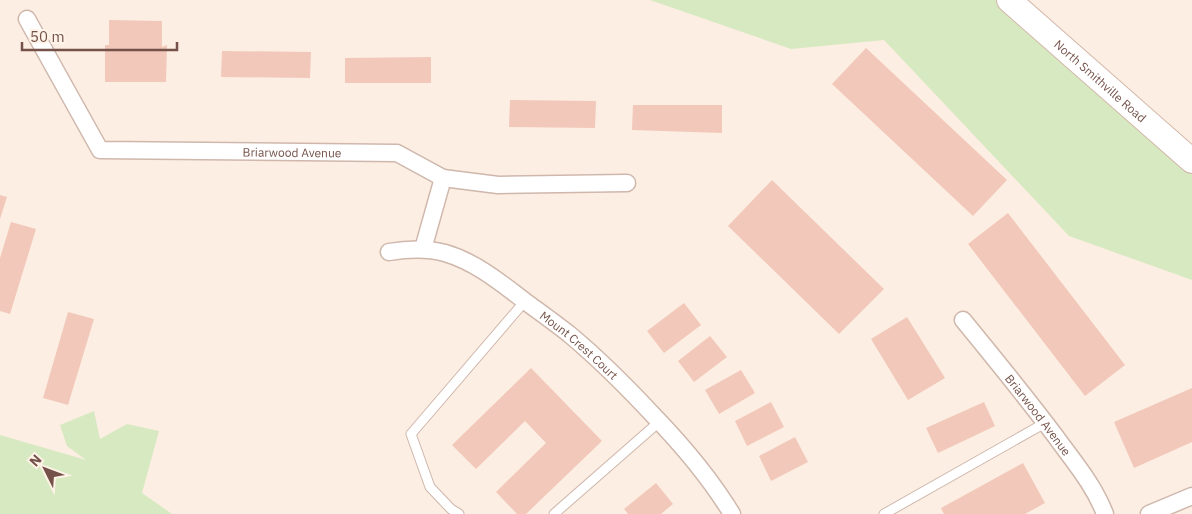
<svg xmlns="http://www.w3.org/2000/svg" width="1192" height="514" font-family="'IBM Plex Sans',sans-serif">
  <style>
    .green { fill: #d7e9c1 }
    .building { fill: #f2c8ba }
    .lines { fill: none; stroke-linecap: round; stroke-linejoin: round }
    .lane-casing { stroke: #cfb7ac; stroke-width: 11 }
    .street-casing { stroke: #cfb7ac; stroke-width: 19 }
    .secondary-casing { stroke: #d2b6a9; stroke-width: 26 }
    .lane { stroke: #fff; stroke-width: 9 }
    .street { stroke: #fff; stroke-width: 16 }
    .secondary { stroke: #fff; stroke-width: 24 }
    .labels { text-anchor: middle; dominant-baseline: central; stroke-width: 4; stroke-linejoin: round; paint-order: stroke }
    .street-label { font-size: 12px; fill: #745249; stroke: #fff3e8 }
  </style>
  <rect width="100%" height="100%" fill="#fceee2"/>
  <path class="green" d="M650 0H1008L1192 163V280L1069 236 884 40 791 49Z
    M94 411 100 439 127 424 159 431 142 493 172 514H0V435L86 460 67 446 60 425Z"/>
  <path class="building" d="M109 20 162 21V47L167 45 166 82H105V45H109Z
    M866 48 1007 180 973 216 832 84Z
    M222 51 311 52 310 78 221 77Z
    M431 57V83H345V58Z
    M510 100 596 101 595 128 509 127Z
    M633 105H722V133L632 130Z
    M772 180 884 289 839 334 728 226Z
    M0 195 7 197 0 219Z
    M1008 213 1125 365 1085 396 968 244Z
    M11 222 36 229 10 314 0 311V258Z
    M684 303 701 325 664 353 647 331Z
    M68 312 94 319 68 405 43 398Z
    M907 317 945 378 908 400 871 339Z
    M710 336 727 357 694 382 678 361Z
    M531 368 602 441 526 514H517L496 492 546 443 525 421 476 469 452 445Z
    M741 370 755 393 719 414 705 390Z
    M1192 388V442L1134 468 1114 422Z
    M771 402 784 427 747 446 735 421Z
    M984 402 995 426 938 453 926 428Z
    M795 437 808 462 771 481 759 456Z
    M1023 463 1045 503 1025 514H944L941 508Z
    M656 483 673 504 661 514H628L624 509Z"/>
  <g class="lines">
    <g class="lane-casing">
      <path id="lane" d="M459 514 451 509 430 487 411 434 525 301
        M554 514 659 422
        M884 514 1045 423"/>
    </g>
    <g class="street-casing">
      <g id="street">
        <path id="s1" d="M27 19 100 150 397 153 443 178 498 185 627 183"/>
        <path d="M423 249 443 178"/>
        <path id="s2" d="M389 252C407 249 427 248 445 253 476 262 501 283 526 302 541 313 555 323 569 334 599 359 627 387 654 416 683 446 710 478 732 514"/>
        <path id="s3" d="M963 320C995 359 1026 397 1056 437 1074 462 1094 485 1105 514"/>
        <path d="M1149 514 1192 496"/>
      </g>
    </g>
    <g class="secondary-casing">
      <g id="secondary">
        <path id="s4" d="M1009 0 1192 161"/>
      </g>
    </g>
    <use href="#lane" class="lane"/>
    <use href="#street" class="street"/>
    <use href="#secondary" class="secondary"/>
  </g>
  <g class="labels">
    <g class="street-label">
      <text stroke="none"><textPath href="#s4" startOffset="122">North Smithville Road</textPath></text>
      <text stroke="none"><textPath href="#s1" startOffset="342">Briarwood Avenue</textPath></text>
      <text stroke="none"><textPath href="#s2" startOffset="220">Mount Crest Court</textPath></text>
      <text stroke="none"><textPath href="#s3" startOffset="121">Briarwood Avenue</textPath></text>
    </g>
  </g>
  <g transform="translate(45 469) rotate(312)" stroke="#fff3e8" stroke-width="4" paint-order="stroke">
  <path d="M0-4L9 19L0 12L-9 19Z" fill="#745249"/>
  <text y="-8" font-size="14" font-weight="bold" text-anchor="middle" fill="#745249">N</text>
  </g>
  <path d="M22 42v8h155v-8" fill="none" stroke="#745249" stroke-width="2.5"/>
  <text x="30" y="42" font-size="15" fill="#745249" stroke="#fff3e8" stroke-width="4" paint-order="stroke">50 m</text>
</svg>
